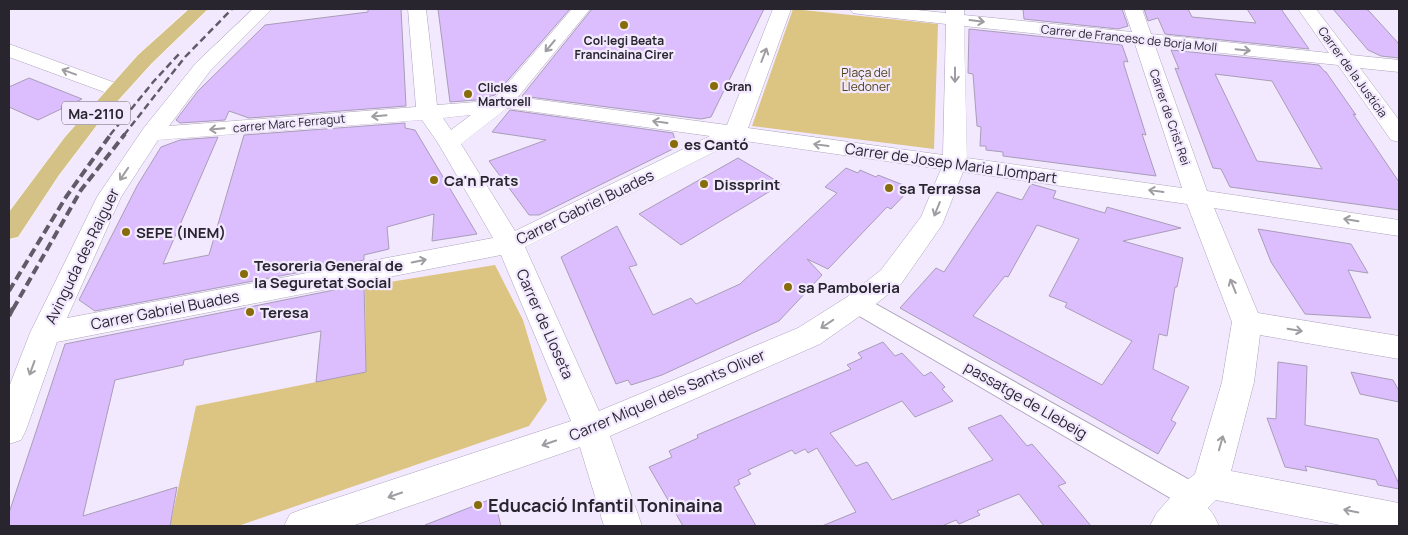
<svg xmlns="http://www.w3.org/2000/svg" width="1408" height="535" font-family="Manrope,sans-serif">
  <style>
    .green { fill: #dcc482 }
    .building { fill: #dcbeff; stroke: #a89db6; fill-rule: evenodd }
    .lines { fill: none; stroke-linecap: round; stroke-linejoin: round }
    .pedestrian-casing { stroke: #aea3bc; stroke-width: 2 }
    .minor-casing { stroke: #aea3bc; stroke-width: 1 }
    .primary-casing { stroke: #fff; stroke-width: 1 }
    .pedestrian { fill: #fff; fill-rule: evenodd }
    .minor { fill: #fff; fill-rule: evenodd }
    .primary { fill: #d4c186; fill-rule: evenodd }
    .rail-far2 { stroke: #615b68; stroke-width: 2.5; stroke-dasharray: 7 4; stroke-linecap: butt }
    .rail-far1 { stroke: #615b68; stroke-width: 4; stroke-dasharray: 9 4.5; stroke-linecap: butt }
    .rail { stroke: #615b68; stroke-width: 4.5; stroke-dasharray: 12 6; stroke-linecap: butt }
    .oneway { stroke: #9f9da1 }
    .poi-dot { fill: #876c09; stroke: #f3e9ff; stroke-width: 2 }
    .labels { text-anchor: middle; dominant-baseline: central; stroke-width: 4.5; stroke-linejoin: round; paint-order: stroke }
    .far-street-label { font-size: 12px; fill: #29252f; stroke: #f3e9ff }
    .far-poi-label { font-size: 12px; font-weight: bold; fill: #29252f; stroke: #f3e9ff; text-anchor: start }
    .far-park-label { font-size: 12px; fill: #4e411a; stroke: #f3e9ff }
    .shield { fill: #f3e9ff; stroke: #66606d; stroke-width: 1 }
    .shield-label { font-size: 14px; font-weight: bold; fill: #29252f }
    .poi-label { font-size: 15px; font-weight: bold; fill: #29252f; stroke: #f3e9ff; text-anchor: start }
    .street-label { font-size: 15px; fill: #29252f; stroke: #f3e9ff }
    .near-poi-label { font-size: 18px; font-weight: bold; fill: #29252f; stroke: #f3e9ff; text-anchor: start }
  </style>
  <rect width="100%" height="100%" fill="#f3e9ff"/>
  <path class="green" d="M793 9 938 24 934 149 752 126Z
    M495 265 523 320 547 400 529 426 238 526H170L196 406 366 372 365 286Z"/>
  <path class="building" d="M368 9H401L406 106 249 118 229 111 225 120 180 123 176 120 198 91 265 25 368 12Z
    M438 9H570L495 95 476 100 450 102Z
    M592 9H764L711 117 701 119 522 96Z
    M1023 9H1122L1128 26 1118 29 1024 19Z
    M1144 9H1188L1192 17 1256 23 1247 9H1281L1309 49 1165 34 1158 18 1148 21Z
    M1333 9H1366L1369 11 1399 44V58L1381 56 1368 50Z
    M969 29 1122 45 1128 62 1124 61V65L1146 135 1142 134 1156 176 1003 156V152L986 150V146H980L981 127 977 126 973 74 968 73Z
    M1171 50 1319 65 1324 71 1326 72 1356 115 1353 114 1399 182V210L1230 187 1221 169 1213 168 1175 68 1179 69ZM1215 74 1272 81 1322 169 1257 161Z
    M29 78 82 99 38 120 9 107V87Z
    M510 110 673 133 677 147 539 215H529L489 161 546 140 492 132Z
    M405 123V128L415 130 477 234 432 241 434 214 387 227 389 249 364 255V260L95 311 79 300 137 186 161 147 180 140 218 137 163 264 209 255 244 135Z
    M738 158 782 184 681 245 639 214Z
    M846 168 858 173 860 170 876 177 878 175 911 188 891 209 887 207 828 269 807 259 822 275 779 321 662 375 631 385 628 380 616 384 561 257 617 226 637 265 629 267 653 315 691 298 696 304 740 284 837 193 825 187Z
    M1031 184 1056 191 1053 198 1105 213 1107 207 1181 228 1123 241 1183 258 1177 287H1175L1167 336 1159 334 1153 369 1189 387 1171 420 1176 423 1158 454 900 308 936 268 944 272 997 192 1022 200ZM1037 225 1079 239 1049 296 1067 303 1065 307 1132 341 1102 385 973 316 1005 276 1008 277Z
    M1258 229 1351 244 1368 273 1348 270 1371 318 1305 314 1271 262Z
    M364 284 366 372 316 382 321 331 184 360 183 365 115 380 83 516 177 487 170 526H9V513L65 344Z
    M883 342 895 356 902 353 924 376 931 372 945 387 942 389 953 401 915 417 902 401 830 433 856 466 867 462 892 500 993 460 968 428 1001 415 1027 446 1032 444 1066 483 1058 486 1091 526H1044L1019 494 977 511 980 515 959 524 956 520 942 526H822L856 512 817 448 808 453 805 449 795 454 792 450 748 470 751 474 738 480 740 484 734 487 756 526H683L649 467 672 457 669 451 698 438 697 435 851 369 847 365 862 358 858 353Z
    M1278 362 1307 366 1305 425 1378 439 1399 484V489L1378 485 1376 480 1305 466 1307 471 1285 467 1267 418 1276 419Z
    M1351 372 1393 380 1399 391V402L1360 394Z
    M494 498 501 526H425V525Z"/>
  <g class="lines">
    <g class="pedestrian-casing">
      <path id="pedestrian" d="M857 296 865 298 1204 488 1209 497 1204 506 1194 510 1184 506 849 310 845 304 849 298Z"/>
    </g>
    <g class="minor-casing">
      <path id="minor" d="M253 9H272L210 71 169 126 416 107 408 9H426L437 105 476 102 496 97 572 9H590L518 97 727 125 773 9H791L748 128 943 155 946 24 859 14 853 13 850 9H907L946 13V9H964V15L1132 32 1124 9H1142L1151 34 1329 53 1298 9H1316L1351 55 1399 60V72L1360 68 1399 120V142L1391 140 1338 65 1155 46 1207 191 1399 220V236L1214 208 1258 313 1399 336V359L1260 335 1254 382 1231 471 1399 503V526H1345L1216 500 1208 508 1213 514 1219 526H1150L1156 514 1181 485 1195 474 1222 382 1232 322 1187 204 963 172 942 225 901 284 867 311 820 344 610 436 642 526H604L580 447 352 526H284L290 514 303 509 571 421 501 255 57 342 26 430 21 440 9 444V387L30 333 97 197 143 129 196 63ZM964 26 1135 44 1182 188 967 158ZM507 108 710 136 515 231 461 144ZM471 115 451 130 443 118ZM422 120 438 143 493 238 67 318 121 197 158 140ZM738 140 941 169 921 217 881 270 847 297 798 328 599 411 525 247Z
        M9 44 121 85 124 89 121 93 114 95 107 93 9 57Z"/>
    </g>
    <g class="primary-casing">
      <path id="primary" d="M189 9H208L152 63 103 117 59 175 18 237 9 239V212L65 137 138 55Z"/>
    </g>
    <use href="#pedestrian" class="pedestrian"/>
    <use href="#minor" class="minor"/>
    <use href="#primary" class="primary"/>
    <path class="rail-far2" d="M110 135 154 81 179 54
      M124 135 185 57 232 9"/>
    <path class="rail-far1" d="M9 291 66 197 111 134
      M13 309 81 190 125 134"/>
    <path class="rail" d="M9 316 13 308"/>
  </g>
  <defs><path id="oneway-shaft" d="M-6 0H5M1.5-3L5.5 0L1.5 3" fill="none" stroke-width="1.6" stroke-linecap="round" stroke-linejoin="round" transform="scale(1.25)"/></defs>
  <g class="oneway">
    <use href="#oneway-shaft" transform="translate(977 21) rotate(7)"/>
    <use href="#oneway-shaft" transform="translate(550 46) rotate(130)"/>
    <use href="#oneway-shaft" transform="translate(1243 50) rotate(6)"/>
    <use href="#oneway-shaft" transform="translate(764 55) rotate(-69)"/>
    <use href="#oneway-shaft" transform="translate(69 72) rotate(-160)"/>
    <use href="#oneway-shaft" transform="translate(955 75) rotate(90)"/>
    <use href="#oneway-shaft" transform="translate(379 116) rotate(175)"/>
    <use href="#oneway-shaft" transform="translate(660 122) rotate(-172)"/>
    <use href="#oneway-shaft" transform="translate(217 129) rotate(175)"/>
    <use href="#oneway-shaft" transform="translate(821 145) rotate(-172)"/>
    <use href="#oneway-shaft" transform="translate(124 174) rotate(124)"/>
    <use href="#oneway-shaft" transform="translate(1156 191) rotate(-172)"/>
    <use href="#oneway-shaft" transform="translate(937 209) rotate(112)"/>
    <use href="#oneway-shaft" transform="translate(1351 220) rotate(-171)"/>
    <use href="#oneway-shaft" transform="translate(419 261) rotate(-11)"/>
    <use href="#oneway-shaft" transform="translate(1233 286) rotate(-112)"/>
    <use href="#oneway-shaft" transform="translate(827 324) rotate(146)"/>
    <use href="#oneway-shaft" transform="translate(1295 330) rotate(9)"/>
    <use href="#oneway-shaft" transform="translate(32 368) rotate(110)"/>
    <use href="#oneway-shaft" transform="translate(549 443) rotate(161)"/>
    <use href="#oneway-shaft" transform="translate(1221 443) rotate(-74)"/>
    <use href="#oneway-shaft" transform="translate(395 495) rotate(161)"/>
    <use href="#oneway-shaft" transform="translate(1351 511) rotate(-169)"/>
  </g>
  <g class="poi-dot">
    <circle cx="624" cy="25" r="5"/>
    <circle cx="714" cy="86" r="5"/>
    <circle cx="468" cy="94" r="5"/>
    <circle cx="674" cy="144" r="5"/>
    <circle cx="434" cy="180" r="5"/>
    <circle cx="704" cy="184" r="5"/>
    <circle cx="889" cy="188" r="5"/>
    <circle cx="126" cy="232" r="5"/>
    <circle cx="244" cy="274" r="5"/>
    <circle cx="788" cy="287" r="5"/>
    <circle cx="250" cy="312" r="5"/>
    <circle cx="478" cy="505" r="5"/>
  </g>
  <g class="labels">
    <g class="far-street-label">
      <text transform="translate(1129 38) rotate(6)">Carrer de Francesc de Borja Moll</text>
      <text transform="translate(1353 72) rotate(54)">Carrer de la Justícia</text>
      <text transform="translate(1170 117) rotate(71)">Carrer de Crist Rei</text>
      <text transform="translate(289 123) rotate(-5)">carrer Marc Ferragut</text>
    </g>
    <g class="far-poi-label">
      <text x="624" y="40" text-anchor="middle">Col·legi Beata<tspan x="624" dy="14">Francinaina Cirer</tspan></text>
      <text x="724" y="86">Gran</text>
      <text x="478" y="87">Clicles<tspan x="478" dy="14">Martorell</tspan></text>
    </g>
    <g class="far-park-label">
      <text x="866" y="72">Plaça del<tspan x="866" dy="14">Lledoner</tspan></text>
    </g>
    <rect class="shield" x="62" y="101.5" width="68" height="23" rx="4"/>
    <g class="shield-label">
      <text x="96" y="113">Ma-2110</text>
    </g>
    <g class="poi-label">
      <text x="684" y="144">es Cantó</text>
      <text x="444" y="180">Ca'n Prats</text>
      <text x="714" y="184">Dissprint</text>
      <text x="899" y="188">sa Terrassa</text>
      <text x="136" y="232">SEPE (INEM)</text>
      <text x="254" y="265">Tesoreria General de<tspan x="254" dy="17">la Seguretat Social</tspan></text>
      <text x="798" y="287">sa Pamboleria</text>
      <text x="260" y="312">Teresa</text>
    </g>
    <g class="street-label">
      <text transform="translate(951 163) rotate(8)">Carrer de Josep Maria Llompart</text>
      <text transform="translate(585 207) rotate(-26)">Carrer Gabriel Buades</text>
      <text transform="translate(82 256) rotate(-64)">Avinguda des Raiguer</text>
      <text transform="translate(165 310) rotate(-11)">Carrer Gabriel Buades</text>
      <text transform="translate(545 324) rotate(66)">Carrer de Lloseta</text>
      <text transform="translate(667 395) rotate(-23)">Carrer Miquel dels Sants Oliver</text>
      <text transform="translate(1026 400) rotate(30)">passatge de Llebeig</text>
    </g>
    <g class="near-poi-label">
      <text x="488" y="505">Educació Infantil Toninaina</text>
    </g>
  </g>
  <rect width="1408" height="535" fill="none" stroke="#29252f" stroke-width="20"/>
</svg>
